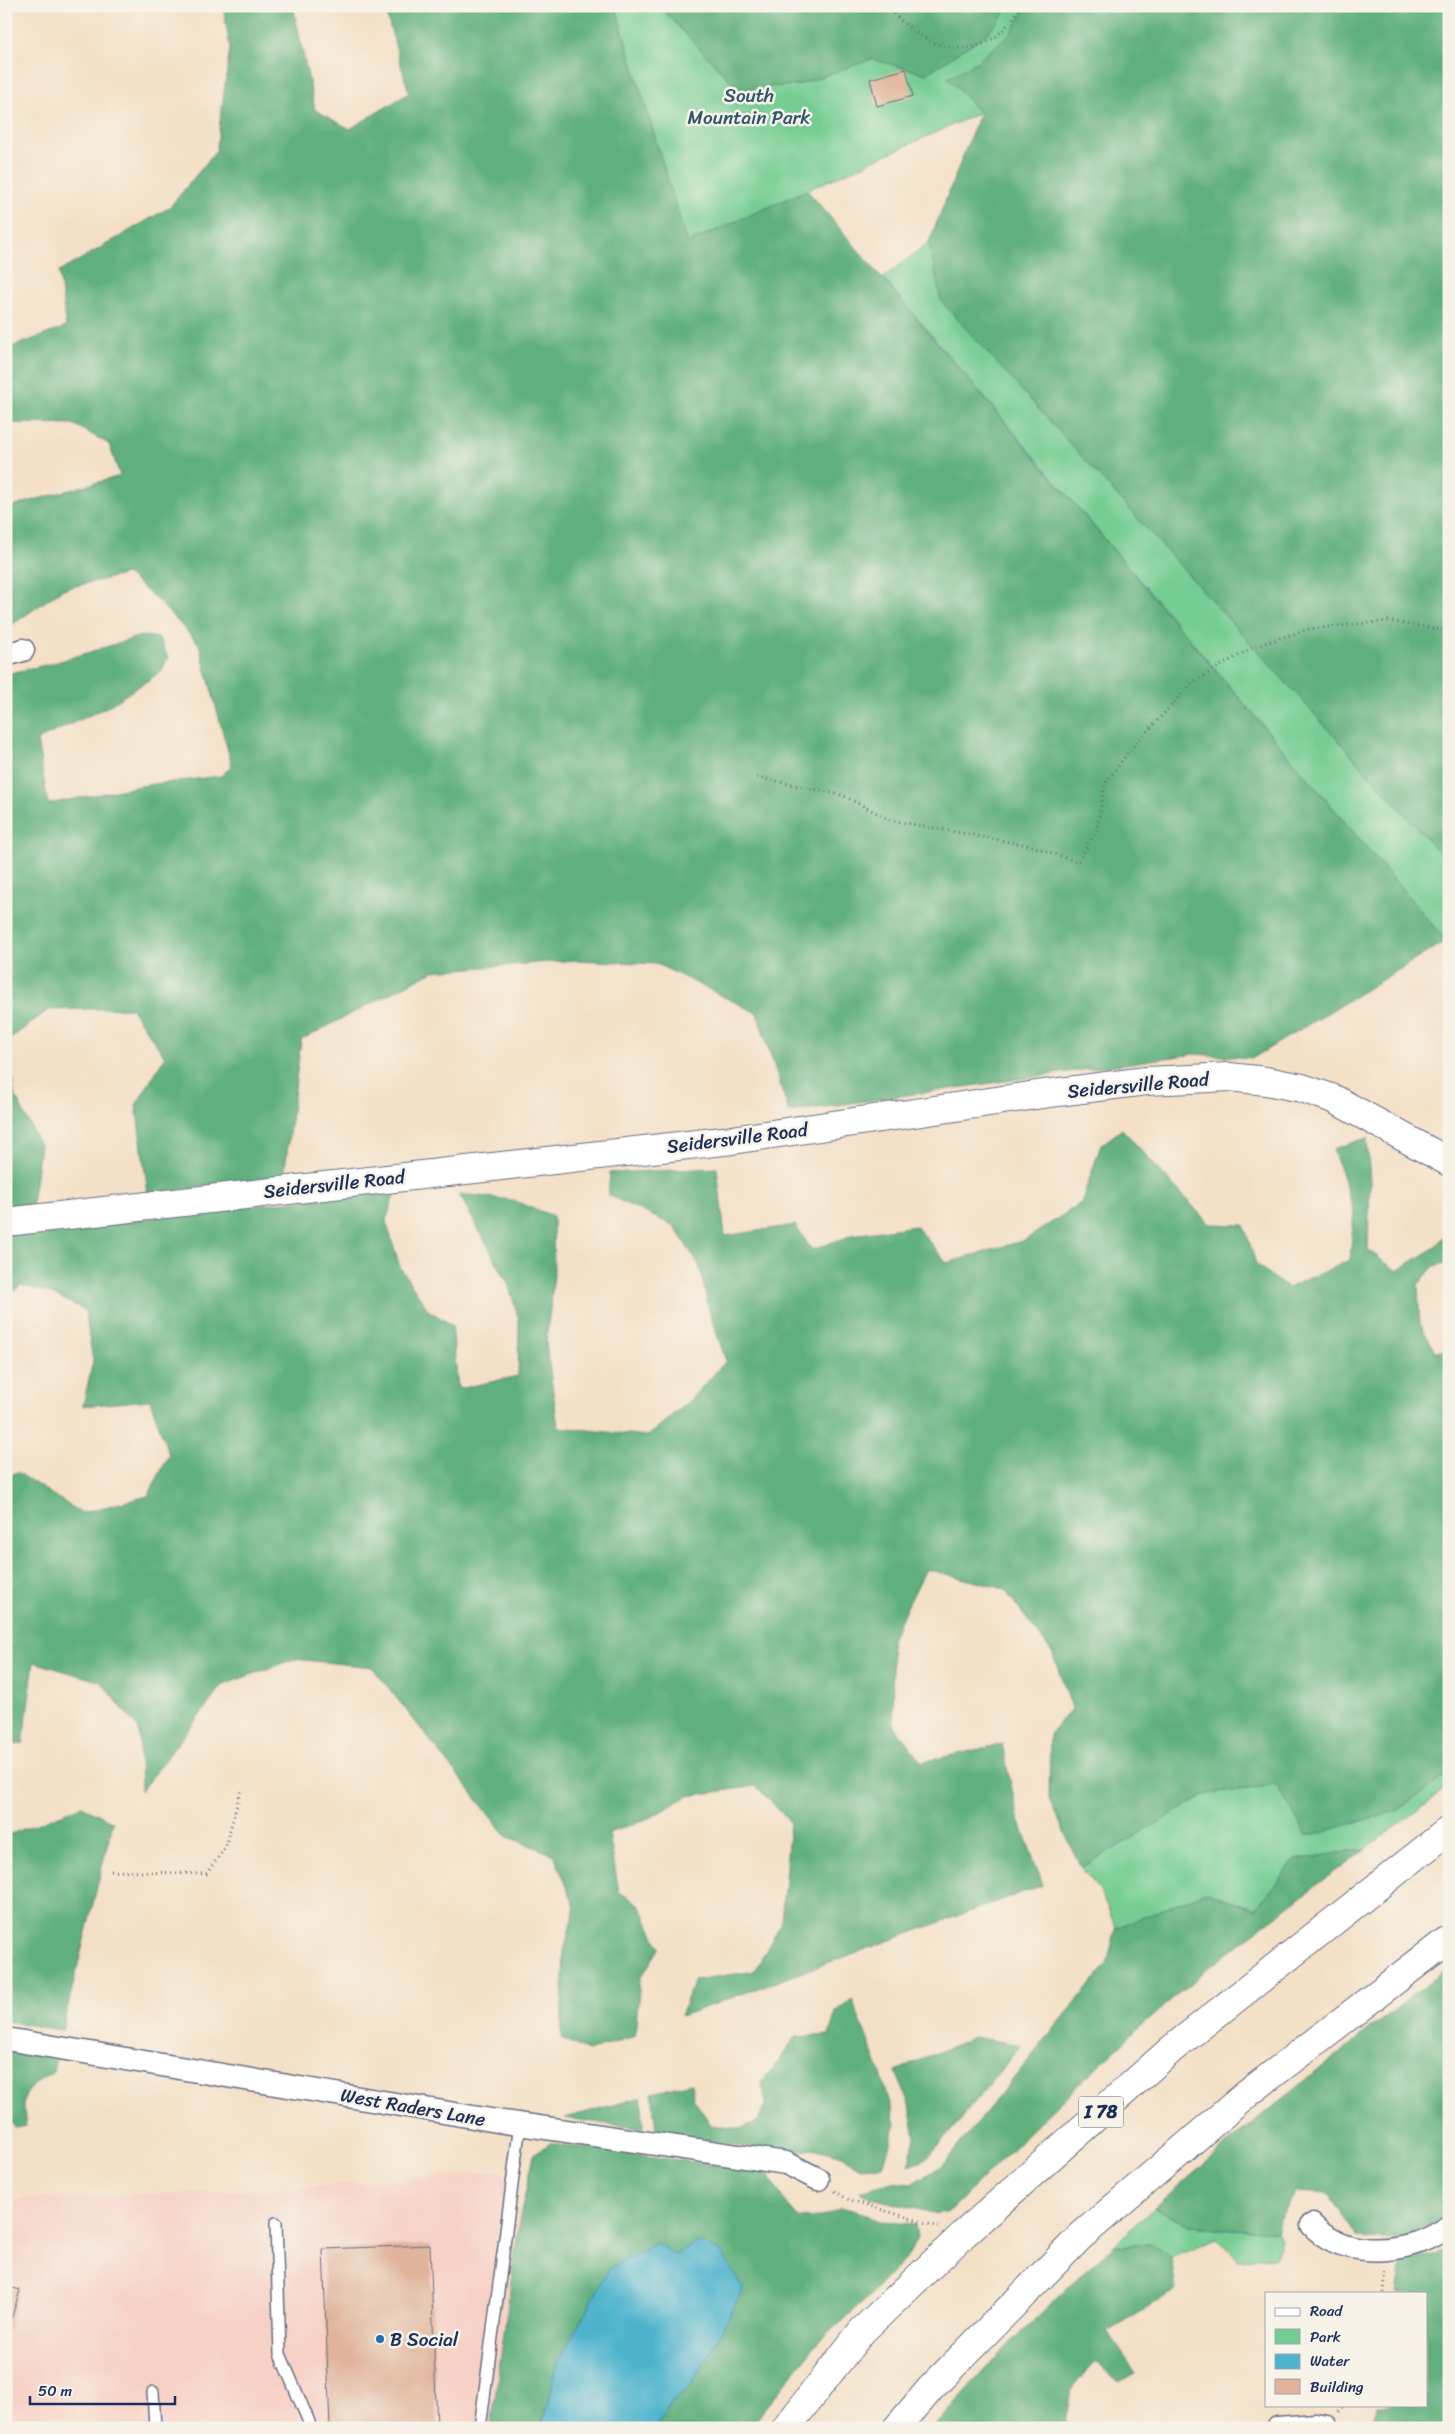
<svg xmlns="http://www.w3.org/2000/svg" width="1455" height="2434" font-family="Sriracha,sans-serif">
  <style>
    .built { fill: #f7d1c6 }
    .green { fill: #75cd93; stroke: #487e78 }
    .forest { fill: #60b07d; stroke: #3e706e }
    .water { fill: #4eb3cd; stroke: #347196 }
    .building { fill: #e0b39a }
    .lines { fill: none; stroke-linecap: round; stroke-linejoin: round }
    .lane-casing { stroke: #676d82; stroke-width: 14 }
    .street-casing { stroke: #676d82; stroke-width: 25 }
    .secondary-casing { stroke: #676d82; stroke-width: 30 }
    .highway-casing { stroke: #676d82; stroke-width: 30 }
    .path { stroke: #676d82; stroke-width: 3; stroke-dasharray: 1 4; stroke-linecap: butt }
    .lane { stroke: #fff; stroke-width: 11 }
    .street { stroke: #fff; stroke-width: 22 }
    .secondary { stroke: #fff; stroke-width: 28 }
    .highway { stroke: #fff; stroke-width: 28 }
    .poi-dot { fill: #1f6fb2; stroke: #f7f3e8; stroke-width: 2 }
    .labels { text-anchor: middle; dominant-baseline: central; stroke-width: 5; stroke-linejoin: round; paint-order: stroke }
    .shield { fill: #f7f3e8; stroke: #5d6a87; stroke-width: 1 }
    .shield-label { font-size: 18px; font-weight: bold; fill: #1b2f5e }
    .park-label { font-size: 19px; fill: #32566b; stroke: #f7f3e8 }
    .street-label { font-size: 19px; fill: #1b2f5e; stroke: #f7f3e8 }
    .poi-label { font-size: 19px; fill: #1b2f5e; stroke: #f7f3e8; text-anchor: start }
  </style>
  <rect width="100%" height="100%" fill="#f7f3e8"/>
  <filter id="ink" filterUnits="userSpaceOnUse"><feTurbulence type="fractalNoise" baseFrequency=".02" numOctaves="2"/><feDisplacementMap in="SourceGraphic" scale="10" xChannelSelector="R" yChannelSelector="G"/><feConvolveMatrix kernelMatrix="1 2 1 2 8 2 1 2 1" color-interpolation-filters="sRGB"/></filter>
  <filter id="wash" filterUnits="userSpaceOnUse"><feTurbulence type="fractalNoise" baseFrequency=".0096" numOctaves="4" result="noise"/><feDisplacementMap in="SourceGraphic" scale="20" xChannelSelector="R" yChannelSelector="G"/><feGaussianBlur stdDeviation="1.12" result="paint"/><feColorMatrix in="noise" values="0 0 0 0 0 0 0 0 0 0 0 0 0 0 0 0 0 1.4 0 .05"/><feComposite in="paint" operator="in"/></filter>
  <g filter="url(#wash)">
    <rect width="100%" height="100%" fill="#f4e0c6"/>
    <path class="built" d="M502 2171 520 2216 491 2428H6V2200L287 2189Z"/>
    <path class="green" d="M615 6H1218L687 244Z
      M929 242 942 301 1449 863V941H1446L883 278Z
      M1449 1773V1787L1365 1849 1295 1860 1256 1909 1206 1892 1116 1928 1100 1890 1081 1868 1204 1795 1276 1785 1397 1811Z
      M1154 2208 1189 2226 1278 2232 1281 2240 1274 2258 1238 2260 1217 2238 1171 2257 1153 2244 1113 2246Z"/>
    <path class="forest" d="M223 6H293L315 110 350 129 409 93 384 6H615L687 243 807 190 1446 941 1253 1058 1194 1054 789 1112 757 1013 657 964 576 960 433 971 301 1040 284 1176 148 1194 136 1105 165 1057 131 1008 48 1010 10 1039 14 1093 40 1145 32 1205 6 1208V674L54 663 141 636 159 638 168 657 162 671 107 707 37 740 48 804 146 785 221 776 232 766 199 644 157 600 127 574 63 589 6 629V508L120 476 109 444 73 424 6 423V349L66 327 59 272 170 207 216 151 230 48Z
      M659 6H1011L988 33 926 74 872 59 798 85 738 89Z
      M1027 6H1449V863L941 301 929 242 980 113 948 78 978 61 1011 33Z
      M1122 1129 1209 1224 1244 1225 1256 1264 1287 1288 1350 1260 1354 1211 1333 1149 1367 1138 1370 1183 1368 1250 1397 1271 1435 1247 1449 1230V1262L1434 1266 1418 1285 1420 1324 1436 1352 1449 1350V1773L1397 1811 1307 1836 1276 1785 1204 1795 1081 1868 1049 1799 1050 1733 1072 1708 1052 1652 1004 1589 926 1569 891 1639 894 1726 922 1762 1002 1744 1018 1817 1043 1885 681 2016 694 1980 755 1971 781 1923 790 1822 756 1786 688 1796 651 1817 609 1833 619 1892 639 1904 660 1947 640 1979 635 2036 588 2051 561 2038 564 1951 575 1907 554 1855 506 1836 372 1667 294 1659 223 1685 141 1791 139 1729 101 1682 34 1662 23 1744 6 1745V1477L17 1472 81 1513 148 1496 169 1455 150 1400 83 1406 93 1361 85 1310 50 1293 21 1285 6 1298V1235L396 1189 386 1221 400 1267 428 1310 452 1325 458 1389 518 1376 519 1320 508 1283 459 1194 512 1200 553 1216 554 1275 546 1343 558 1427 648 1436 690 1400 726 1361 710 1314 699 1265 674 1226 608 1195 610 1173 717 1168 725 1236 795 1225 812 1250 852 1235 916 1226 947 1263 1025 1240 1081 1203 1101 1145Z
      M82 1806 113 1822 62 2030 6 2021V1836Z
      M1365 1849C1298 1900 1228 1949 1165 2005 1090 2070 1021 2141 951 2210L938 2214 871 2198 860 2191 892 2182 912 2184 942 2166 1107 1964 1116 1928 1206 1892 1256 1909 1295 1860Z
      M1449 1967V2213L1432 2225 1398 2240 1357 2237 1328 2194 1296 2192 1278 2221V2232L1189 2226 1154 2208 1255 2120Z
      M852 1999 882 2077 896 2124 883 2167 857 2168 843 2156 813 2148 786 2154 656 2131 652 2093 691 2083 694 2100 712 2126 740 2129 758 2121 766 2104 762 2083 796 2037 829 2035 836 2012Z
      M973 2037 1021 2045 938 2147 925 2160 908 2166 915 2137 908 2100 896 2071Z
      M6 2048 56 2057 53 2072C24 2092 21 2089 26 2126L15 2128 6 2111Z
      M642 2097 643 2129 565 2118Z
      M550 2143 767 2172 783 2199 799 2218 822 2217 841 2207 863 2213 880 2222 915 2224 917 2237 909 2254 871 2295 814 2347 750 2428H655L673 2401 687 2391 708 2357 742 2289 698 2242 675 2255 558 2362 541 2428H491L520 2216 534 2155Z
      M1153 2244 1171 2257 1176 2290 1107 2331 1136 2373 1118 2382 1095 2361 1071 2391 1064 2428H933C988 2362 1050 2303 1113 2246Z
      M1449 2248V2428H1373L1377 2405H1426V2293H1396L1402 2259 1433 2257Z"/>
    <path class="water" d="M698 2242 722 2253 743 2289 708 2357 687 2391 673 2401 655 2428H541L558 2362 609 2269 656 2243 675 2255Z"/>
    <g id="blocks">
      <path class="building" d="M906 69 913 96 877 106 870 79Z
        M430 2245 437 2428H330L323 2249Z
        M6 2286 20 2290 7 2333H6Z"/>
    </g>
  </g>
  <g filter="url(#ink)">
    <use href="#blocks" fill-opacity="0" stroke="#676d82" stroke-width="1"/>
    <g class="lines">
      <g class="lane-casing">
        <path id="lane" d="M276 2223 280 2354 309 2422V2428
          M153 2392 155 2428
          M480 2428 520 2124"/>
      </g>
      <g class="street-casing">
        <path id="street" d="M6 655 23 650
          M6 2039 497 2121 786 2163 818 2179
          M1312 2225C1338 2253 1382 2254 1417 2243 1428 2240 1439 2233 1449 2227
          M1278 2428 1316 2425 1328 2427"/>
      </g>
      <g class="secondary-casing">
        <path id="secondary" d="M6 1222 732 1140 1043 1094 1146 1081 1191 1079 1229 1077 1266 1081 1302 1088 1334 1099 1449 1162"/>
      </g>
      <g class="highway-casing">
        <path id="highway" d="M786 2428 862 2331 964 2234 1173 2048 1449 1830
          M897 2428 931 2388 1081 2236 1247 2094 1449 1939"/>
      </g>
      <path class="path" d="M887 6C927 53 986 71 1020 6
        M757 777 842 795 890 820 1032 846 1078 862 1097 829 1105 784 1129 751 1193 682 1253 647 1309 629 1388 621 1449 631
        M111 1871 206 1874 225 1848 241 1790
        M835 2191 847 2199 939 2227
        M1384 2293 1386 2268
        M1339 2412 1344 2405"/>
      <use href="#lane" class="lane"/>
      <use href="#street" class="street"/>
      <use href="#secondary" class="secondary"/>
      <use href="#highway" class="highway"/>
    </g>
  </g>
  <circle class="poi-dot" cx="380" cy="2339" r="5"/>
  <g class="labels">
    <rect class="shield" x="1078.5" y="2096.5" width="45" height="31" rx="4"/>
    <g class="shield-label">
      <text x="1101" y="2112">I 78</text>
    </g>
    <g class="park-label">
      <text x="749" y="95">South<tspan x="749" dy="22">Mountain Park</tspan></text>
    </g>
    <g class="street-label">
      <text transform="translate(1138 1085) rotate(-5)">Seidersville Road</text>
      <text transform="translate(737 1138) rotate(-7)">Seidersville Road</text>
      <text transform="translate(334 1184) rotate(-6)">Seidersville Road</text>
      <text transform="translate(413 2107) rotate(10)">West Raders Lane</text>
    </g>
    <g class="poi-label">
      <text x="390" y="2339">B Social</text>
    </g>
  </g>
  <rect width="1455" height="2434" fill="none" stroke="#f7f3e8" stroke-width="25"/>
  <rect x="1265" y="2292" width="162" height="115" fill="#f7f3e8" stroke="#9fa5b1"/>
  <rect x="1275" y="2308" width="25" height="8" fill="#ffffff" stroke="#9fa5b1"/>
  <text x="1310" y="2316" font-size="15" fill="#1b2f5e">Road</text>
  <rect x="1275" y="2329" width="25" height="15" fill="#75cd93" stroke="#9fa5b1"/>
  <text x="1310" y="2342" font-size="15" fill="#1b2f5e">Park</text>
  <rect x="1275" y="2354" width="25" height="15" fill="#4eb3cd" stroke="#9fa5b1"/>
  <text x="1310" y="2366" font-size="15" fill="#1b2f5e">Water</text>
  <rect x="1275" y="2379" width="25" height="15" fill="#e0b39a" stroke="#9fa5b1"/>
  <text x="1310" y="2392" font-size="15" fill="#1b2f5e">Building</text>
  <path d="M30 2396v8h145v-8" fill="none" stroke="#1b2f5e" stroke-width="2.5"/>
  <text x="38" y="2396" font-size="15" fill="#1b2f5e" stroke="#f7f3e8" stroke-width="4" paint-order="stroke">50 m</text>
</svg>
